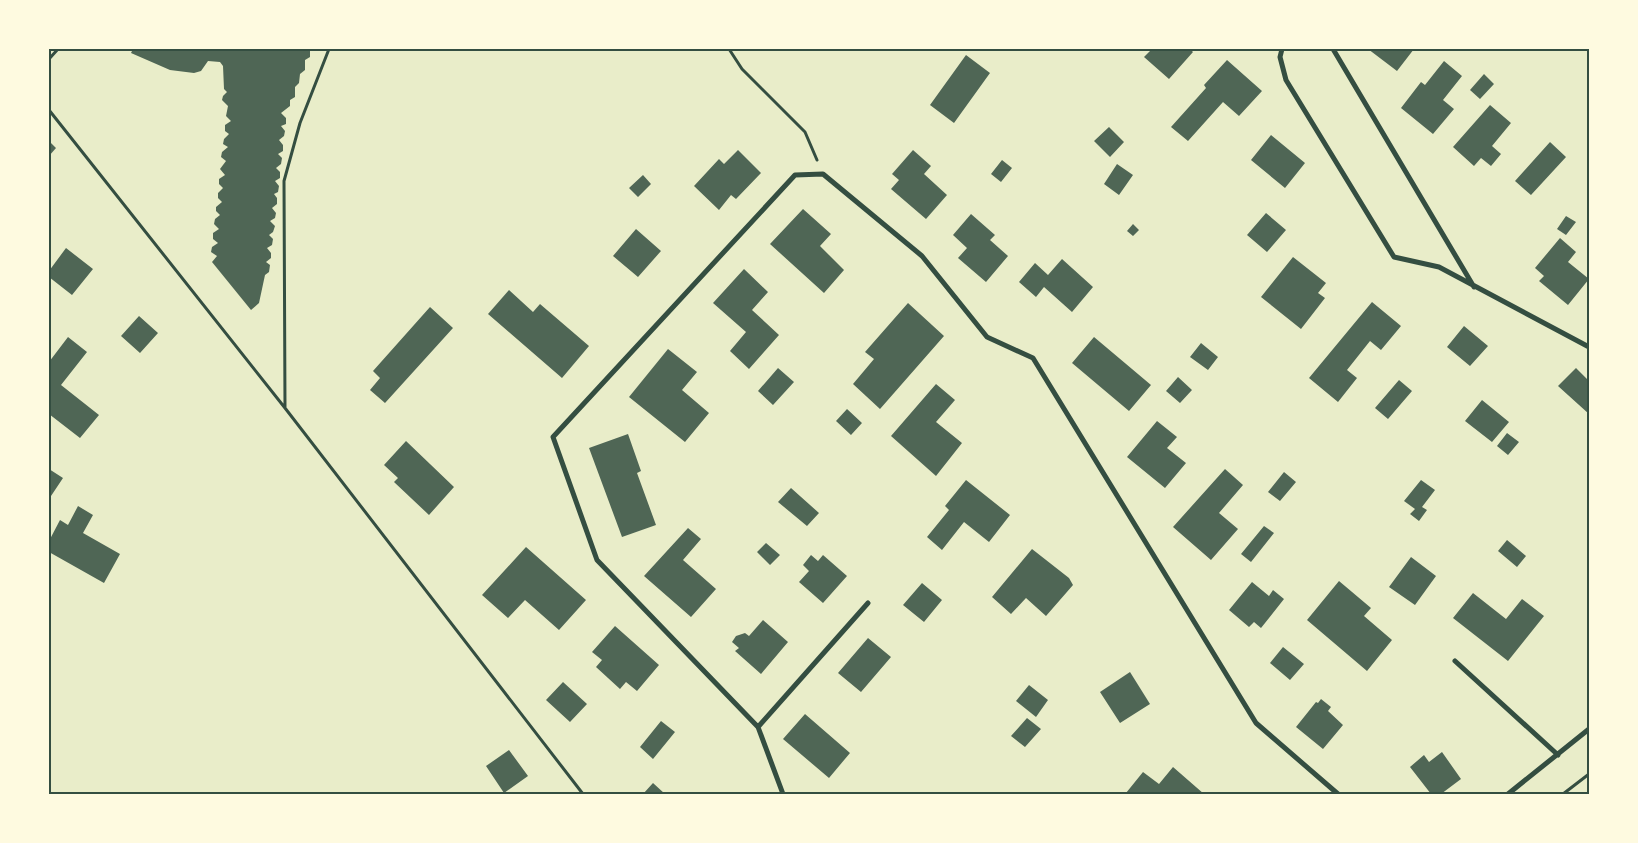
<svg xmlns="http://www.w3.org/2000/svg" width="1638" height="843" font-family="'Open Sans',sans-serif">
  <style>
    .building { fill: #4f6655 }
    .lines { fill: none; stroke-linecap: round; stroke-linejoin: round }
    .path { stroke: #344e41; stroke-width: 3 }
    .minor { stroke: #344e41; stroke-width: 5 }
    .neatline { fill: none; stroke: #344e41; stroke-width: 2 }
  </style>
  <rect width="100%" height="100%" fill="#e9edc9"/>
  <path class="building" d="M133 49H310V57L305 60V70L300 74 299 83 295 87V97L290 100V106L281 113 286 118V124L281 126 285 131 284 136 279 140 283 145V151L278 154 282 158 281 164 276 168 280 172V178L275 181 279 186 278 192 274 194 277 198V204L272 208 276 213 275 218 270 221 275 226 273 232 269 235 273 239 272 245 267 248 271 253V258L266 262 270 265 269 272 265 275 259 303 251 310 212 262 217 256 211 252 212 247 218 243 213 239V233L219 229 214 224 215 219 220 215 216 211V207L222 202 218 198V193L223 188 219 184V179L225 175 220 169 226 161 221 157 222 152 228 147 223 144 224 139 229 134 225 131V125L231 121 226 116 228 106 222 100 223 96 227 92 224 89 223 66 220 62 208 61 201 71 194 73 170 70 131 53Z
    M1152 49H1190L1193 52 1169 79 1144 57Z
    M1368 49H1414L1397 71Z
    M966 55 990 73 954 123 930 105Z
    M1227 60 1262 91 1239 116 1223 102 1188 141 1171 127 1206 88 1204 85Z
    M1444 61 1462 76 1443 100 1454 109 1433 134 1401 108 1421 82 1425 85Z
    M1484 74 1494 84 1480 99 1470 90Z
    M1490 105 1511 123 1492 146 1501 154 1491 166 1481 158 1474 166 1453 147Z
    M1109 127 1124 142 1110 157 1094 141Z
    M1271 135 1305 163 1285 188 1251 160Z
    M49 141 56 148 49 156Z
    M1550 142 1566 157 1531 195 1515 181Z
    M738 150 761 173 736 199 731 195 719 210 694 186 719 159 724 164Z
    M913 150 931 166 924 174 947 195 926 219 891 189 899 180 892 174Z
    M1002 160 1012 168 1001 182 991 174Z
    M1117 164 1133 175 1119 195 1104 184Z
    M643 175 651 184 638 197 629 188Z
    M803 209 831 234 820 246 844 270 824 293 770 244Z
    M1266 213 1286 230 1267 252 1247 235Z
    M971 214 995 235 990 240 1008 256 986 282 958 258 967 248 953 235Z
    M1566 216 1576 222 1566 235 1557 229Z
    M1133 224 1139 230 1133 236 1127 231Z
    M636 229 661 251 638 277 613 256Z
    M1560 238 1576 252 1568 262 1589 279 1568 305 1539 281 1544 276 1535 268Z
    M66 248 93 269 72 295 49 277V271Z
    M1293 257 1326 283 1318 293 1325 298 1301 329 1261 297Z
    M1062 259 1093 287 1072 312 1044 287 1036 297 1019 282 1035 263 1048 275Z
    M744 269 768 292 752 310 779 335 749 369 730 351 746 332 713 303Z
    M509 290 533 312 540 304 589 346 562 378 488 314Z
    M1372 302 1401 326 1381 350 1370 341 1347 370 1357 378 1338 402 1309 378Z
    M908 303 944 336 880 409 853 384 874 359 865 352Z
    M430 307 453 328 385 403 370 390 380 378 373 371Z
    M139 316 158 333 140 353 121 336Z
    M1464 326 1488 346 1470 366 1447 347Z
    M68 337 87 352 61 385 99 415 80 438 49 414V362Z
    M1094 337 1151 385 1129 411 1072 363Z
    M1201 343 1218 357 1208 370 1190 357Z
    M668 349 697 372 682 390 709 413 685 442 629 397Z
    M778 368 794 382 773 405 758 391Z
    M1576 368 1589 381V414L1558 386Z
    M1178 377 1192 390 1180 403 1166 391Z
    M1399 380 1412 391 1388 419 1375 408Z
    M936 384 955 400 936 422 962 443 936 476 891 436Z
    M1482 400 1509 422 1492 442 1465 421Z
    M847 409 862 423 851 435 836 421Z
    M1157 421 1177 437 1167 448 1186 463 1165 488 1127 457Z
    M1507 433 1519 442 1508 455 1497 446Z
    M628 434 641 471 637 473 656 525 622 537 589 448Z
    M406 441 454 487 429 515 394 482 398 478 384 465Z
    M49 469 63 478 49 499Z
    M1225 469 1243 485 1219 513 1238 529 1211 560 1173 527Z
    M1284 472 1296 482 1280 501 1268 492Z
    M966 480 1010 515 989 542 964 522 942 550 927 537 949 510 945 506Z
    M1421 480 1435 490 1422 507 1427 510 1419 521 1410 514 1415 509 1404 501Z
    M791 488 819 513 807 526 778 502Z
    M78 506 93 515 83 533 120 554 104 583 49 552V541L60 520 68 525Z
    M1264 526 1274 533 1251 562 1241 554Z
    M688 528 701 539 683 560 716 589 691 617 644 576Z
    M1507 540 1526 556 1517 567 1498 551Z
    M766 543 780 555 770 565 757 552Z
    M526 547 586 600 559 630 525 600 508 618 482 595Z
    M1032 549 1069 578 1073 585 1046 616 1026 598 1011 614 992 597Z
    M811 555 818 561 823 555 847 576 823 603 799 582 809 571 803 565Z
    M1411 557 1436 576 1415 605 1389 587Z
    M1339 581 1371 608 1364 616 1392 640 1367 671 1307 620Z
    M1252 582 1269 596 1273 590 1284 599 1261 628 1254 622 1249 627 1229 610Z
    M922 583 942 600 924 622 903 605Z
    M1473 593 1506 619 1522 599 1544 616 1508 661 1453 618Z
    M763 620 788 642 761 674 735 651 739 648 732 642 736 636 745 633 749 636Z
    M615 626 659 665 637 691 626 682 620 689 596 667 602 660 592 652Z
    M868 638 891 657 861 692 838 673Z
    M1283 647 1304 664 1290 680 1270 663Z
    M1130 672 1150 704 1120 723 1100 692Z
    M563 682 587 704 570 722 546 700Z
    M1029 685 1048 700 1036 717 1016 701Z
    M1321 699 1331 707 1328 711 1343 725 1323 749 1296 727 1316 702 1318 703Z
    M805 714 850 753 829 778 783 739Z
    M1027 718 1041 729 1025 747 1011 736Z
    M661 721 675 732 653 759 640 747Z
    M509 750 528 776 504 793 486 766Z
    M1442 752 1461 779 1441 794H1431L1410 767 1424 755 1429 762Z
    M1173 767 1204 794 1126 793 1143 772 1159 784Z
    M653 783 665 794H643Z"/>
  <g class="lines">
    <path class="path" d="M729 49 742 69 805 132 817 160
      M49 59 58 49
      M49 110 285 408 583 794
      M285 407 284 181 300 123 329 49
      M1563 794 1589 774"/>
    <path class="minor" d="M1282 49 1280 57 1286 80 1394 257 1439 267 1589 347
      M1333 49 1474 287
      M1455 661 1558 755
      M758 727 597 560 553 437 795 175 823 174 922 256 987 337 1033 358 1256 723 1338 794
      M783 794 758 727 868 603
      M1508 794 1589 729"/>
  </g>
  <rect width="1638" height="843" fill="none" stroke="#fefae0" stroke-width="100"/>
  <rect x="50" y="50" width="1538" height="743" class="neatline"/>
</svg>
